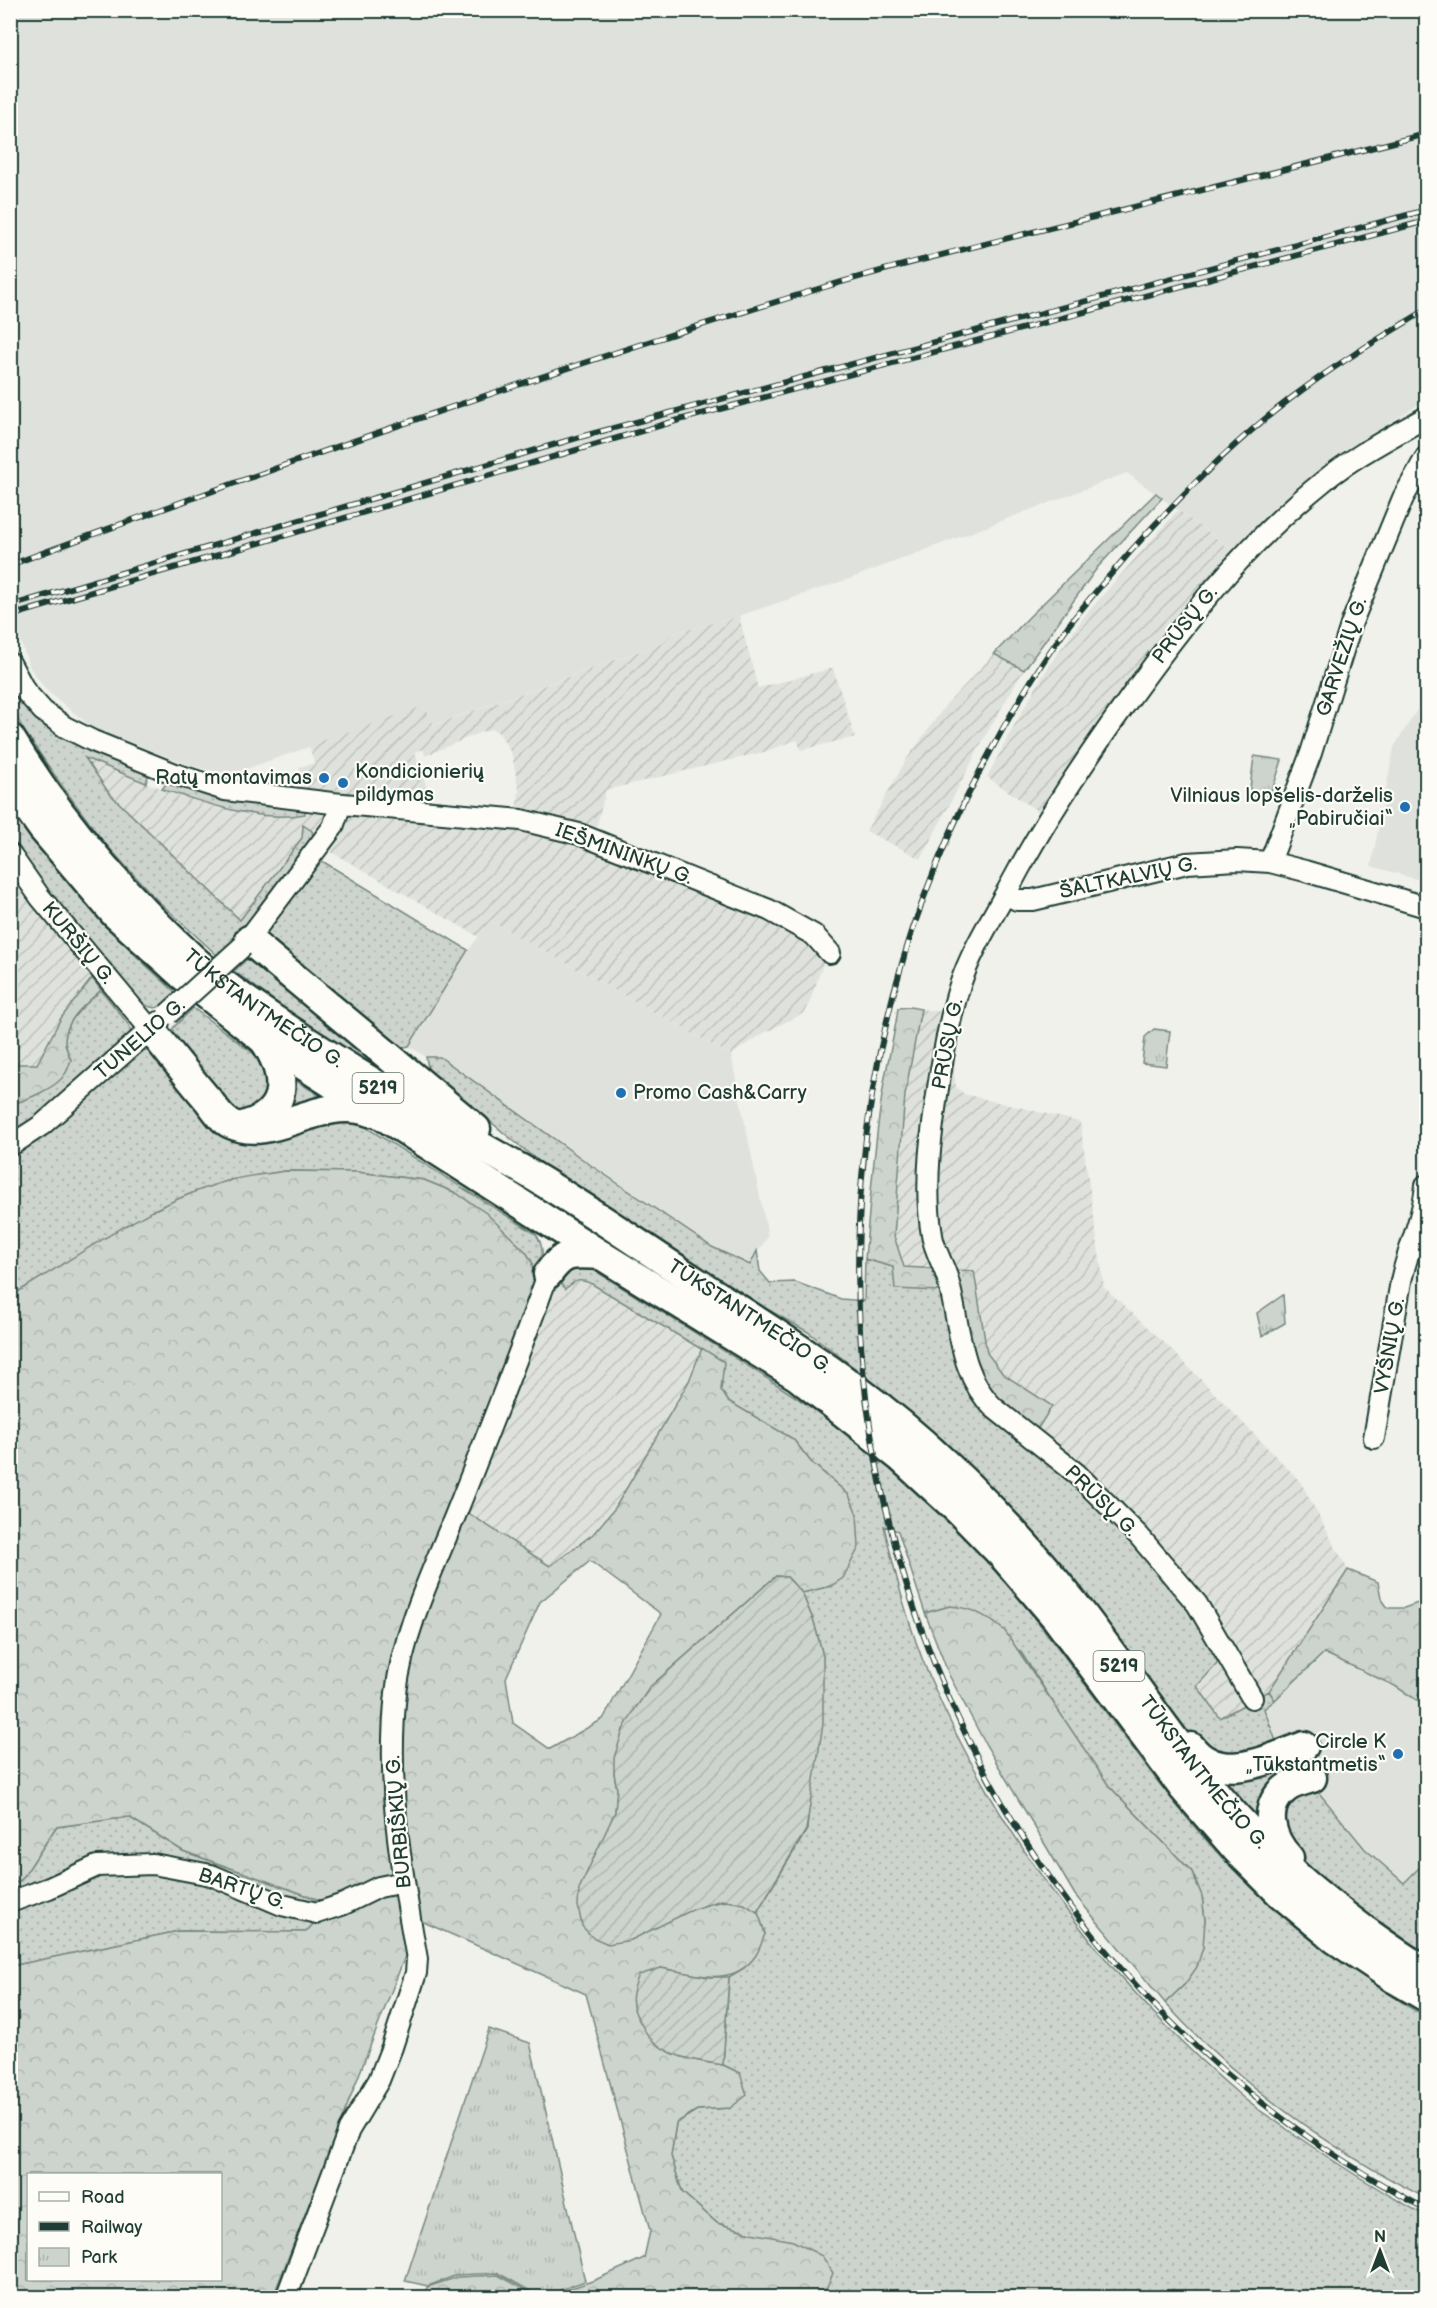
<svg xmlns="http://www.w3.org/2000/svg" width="1437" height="2308" font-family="'Balsamiq Sans',sans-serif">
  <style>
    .built { fill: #dfe2dc }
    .industrial { fill: url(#industrial-furrows); fill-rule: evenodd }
    .grass { fill: url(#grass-dots); stroke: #768880; stroke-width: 1.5 }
    .forest { fill: url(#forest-crowns); stroke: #768880; stroke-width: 1.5; fill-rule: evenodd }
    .park { fill: url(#park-tufts); stroke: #768880; stroke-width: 1.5 }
    .garden { fill: url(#garden-furrows); stroke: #768880; stroke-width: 1.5 }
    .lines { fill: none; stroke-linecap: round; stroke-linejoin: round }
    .minor-casing { stroke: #1f3d34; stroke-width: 24 }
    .highway-casing { stroke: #1f3d34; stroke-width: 33 }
    .minor { stroke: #fdfcf7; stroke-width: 20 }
    .highway { stroke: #fdfcf7; stroke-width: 28 }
    .rail-casing { stroke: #1f3d34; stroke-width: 6 }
    .rail { stroke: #fdfcf7; stroke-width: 4; stroke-dasharray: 11; stroke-linecap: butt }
    .minor-bridge-casing { stroke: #1f3d34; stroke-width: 24; stroke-linecap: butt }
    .minor-bridge { stroke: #fdfcf7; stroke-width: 20 }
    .poi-dot { fill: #1f6fb2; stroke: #fdfcf7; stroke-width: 2 }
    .labels { text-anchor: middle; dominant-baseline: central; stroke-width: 4.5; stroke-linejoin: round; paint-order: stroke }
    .shield { fill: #fdfcf7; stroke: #62766e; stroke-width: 1.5 }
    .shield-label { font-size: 18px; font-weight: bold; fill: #1f3d34 }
    .street-label { font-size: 20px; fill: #1f3d34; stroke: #fdfcf7 }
    .poi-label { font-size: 20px; fill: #1f3d34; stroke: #fdfcf7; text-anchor: end }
  </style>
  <defs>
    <pattern id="industrial-furrows" width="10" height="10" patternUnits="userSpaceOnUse" patternTransform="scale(1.5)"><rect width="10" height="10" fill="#dfe2dc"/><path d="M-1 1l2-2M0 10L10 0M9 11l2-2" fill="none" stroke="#bfc3bd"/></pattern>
    <pattern id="grass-dots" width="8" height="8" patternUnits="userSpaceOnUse" patternTransform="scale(1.5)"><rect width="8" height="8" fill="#cdd3cd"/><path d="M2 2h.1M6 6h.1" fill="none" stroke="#b0b6b1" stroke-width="1.8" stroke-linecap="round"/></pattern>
    <pattern id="forest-crowns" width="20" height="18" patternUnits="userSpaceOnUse" patternTransform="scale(1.5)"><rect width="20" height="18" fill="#cdd3cd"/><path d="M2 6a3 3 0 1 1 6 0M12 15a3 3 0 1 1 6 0" fill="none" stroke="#b0b6b1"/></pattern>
    <pattern id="park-tufts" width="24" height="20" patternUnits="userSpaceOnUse" patternTransform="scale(1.5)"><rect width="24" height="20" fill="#cdd3cd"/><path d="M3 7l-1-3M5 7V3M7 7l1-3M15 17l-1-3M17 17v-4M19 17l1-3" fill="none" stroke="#b0b6b1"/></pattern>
    <pattern id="garden-furrows" width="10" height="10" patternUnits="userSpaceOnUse" patternTransform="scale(1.5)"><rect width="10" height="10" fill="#cdd3cd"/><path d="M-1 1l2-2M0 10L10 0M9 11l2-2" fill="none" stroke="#b0b6b1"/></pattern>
  </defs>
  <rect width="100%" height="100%" fill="#f0f1eb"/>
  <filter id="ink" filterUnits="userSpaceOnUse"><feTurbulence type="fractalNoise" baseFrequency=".0167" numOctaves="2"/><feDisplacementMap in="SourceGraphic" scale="12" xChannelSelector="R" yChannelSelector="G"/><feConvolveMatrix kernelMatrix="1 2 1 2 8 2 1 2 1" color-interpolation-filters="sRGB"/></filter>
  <g filter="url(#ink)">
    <path class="built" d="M11 11H1426V400L1324 465 1233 550 1127 473 852 578 739 616 672 634 662 643 433 725 424 707 237 772 220 773 189 765 94 729 47 691 30 668 11 616Z
      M1426 695V882L1371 866 1394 747Z
      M490 921 731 1055 768 1236 750 1265 712 1247 592 1166 440 1057H426L409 1046 468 951Z
      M1324 1653 1395 1686 1426 1706V1861L1404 1883 1365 1849 1320 1794 1299 1790 1264 1709Z"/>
    <path class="industrial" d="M1178 510 1249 562 1178 651 1125 712 1052 821 987 777 1018 718 1050 664 1086 614Z
      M739 616 758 688 833 668 855 737 801 750 797 740 764 752 606 790 595 832 762 904 824 962 806 1012 764 1033 731 1055 490 921 479 937 314 842 303 825 302 838 241 921 109 793 84 757 146 783 220 808 290 817 363 801 305 795 299 767 314 763 309 745 424 706 434 725 662 643 672 634ZM492 729 499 733 512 755 519 792 515 814 436 809 430 798 415 752 423 749 425 756 481 732Z
      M994 654 1024 670 988 731 921 859 866 831 906 760 945 706Z
      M10 875 92 978 61 1018 37 1064H11Z
      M921 1009 958 1014 954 1073 956 1087 964 1094 1080 1122 1104 1287 1171 1349 1300 1481 1348 1570 1269 1691 1220 1718 1197 1686 1217 1664 1030 1441 1052 1406 1003 1374 987 1353 974 1271 904 1267 894 1236 905 1095Z
      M538 1274 559 1283 565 1288 575 1280 582 1279 592 1284 702 1348 690 1381 615 1508 593 1534 550 1566 451 1502Z"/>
    <path class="grass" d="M10 682 145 770 148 776 146 783 85 758 109 793 240 920 302 838 303 825 312 831 314 842 247 933 218 956 156 899 102 840 60 783 23 729 11 705Z
      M172 782 295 806 305 810V814C261 823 204 803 162 789L165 785Z
      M10 807 68 882 137 957 176 993C161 1007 156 1015 138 999L38 882 11 844Z
      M322 861 468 950 409 1046 395 1049 264 935 317 864Z
      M255 959 445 1112 318 1033 234 971 246 960Z
      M101 990 129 1025 131 1029 129 1036 27 1125 11 1135V1104L18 1102 71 1060C69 1055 65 1047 65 1041 65 1019 87 1003 101 990Z
      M193 1008 265 1062 274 1096 244 1114 230 1108 175 1042 173 1028Z
      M145 1050 151 1052 217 1126 353 1119 536 1234C548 1252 540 1268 534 1288L532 1262 526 1252 456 1193 424 1180 356 1172 285 1171 231 1180 190 1194 154 1210 11 1296V1156L43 1134 139 1051Z
      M426 1057H440L592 1166 712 1247 750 1265 757 1251 760 1271 770 1283 795 1282 841 1299 864 1301 865 1259 893 1267 961 1292 969 1341 976 1363 1142 1551 1195 1615 1218 1655 1217 1664 1197 1686 1220 1718 1269 1691 1275 1700 1264 1709 1278 1746 1246 1757 1202 1751 1079 1585 1011 1507 941 1438 869 1379 808 1332 739 1293 601 1205 533 1157 432 1073 428 1068Z
      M290 1077 329 1101 264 1124Z
      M581 1262C654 1308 729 1352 800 1400 863 1442 922 1495 975 1549 1051 1629 1109 1722 1178 1807 1217 1855 1263 1902 1312 1940 1349 1968 1388 1993 1426 2018V2198C1330 2150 1237 2082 1165 2003L1185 1984 1205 1921 1202 1897 1192 1872 1109 1786 1085 1753 1021 1652 950 1606 925 1613 898 1531 884 1526C896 1577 909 1629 930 1678 998 1835 1110 1984 1240 2095 1254 2108 1272 2118 1288 2130 1332 2161 1378 2190 1426 2216V2297H805L827 2287 751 2233 717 2223 682 2192 671 2156 676 2123 697 2110 730 2108 740 2073 723 2065 729 1977 744 1968 765 1934 757 1912 807 1830 823 1656 814 1622 802 1593 831 1586 849 1495 811 1462 793 1439 728 1401 721 1390 723 1362 592 1284C579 1278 576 1280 565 1289L556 1278Z
      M1278 1764 1285 1778 1261 1824 1235 1796 1222 1778Z
      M1313 1790 1320 1794 1365 1849 1404 1883 1426 1861V1953C1373 1923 1326 1884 1281 1842L1283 1799Z
      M129 1817 183 1851 331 1904 306 1932 179 1931 11 1966V1886L22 1879 56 1827Z"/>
    <path class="forest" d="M1156 493 1162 498 1097 568 1024 670 994 654 1029 617Z
      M92 978 101 990C87 1003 65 1019 65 1041 65 1047 69 1055 71 1060 69 1065 68 1070 65 1074 58 1087 25 1101 11 1104V1064H37L61 1018Z
      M910 1007 921 1009 905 1095 894 1236 904 1267 974 1271 987 1353 1003 1374 1052 1406 1035 1433C1020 1420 1003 1407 990 1391 969 1364 966 1325 961 1292L895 1289 893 1267 865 1259C870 1202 874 1146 883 1089 887 1062 895 1035 898 1008Z
      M285 1171 356 1172 424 1180 456 1193 486 1213 526 1252 532 1262 534 1288 451 1502 550 1566 593 1534 615 1508 689 1381 702 1348 724 1362 721 1390 728 1401 793 1439 811 1462 849 1495 857 1514 859 1547 843 1578 831 1586 802 1593 787 1577 776 1576 650 1687 623 1730 614 1773 617 1789 615 1812 606 1835 631 1940C658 1926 731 1881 757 1912 761 1917 763 1928 765 1934 762 1941 760 1949 756 1955 734 1989 693 1974 661 1968L695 2060 723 2065 740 2073 747 2095 730 2108 697 2110 676 2123 671 2156 682 2192 717 2223 751 2233 793 2241 822 2256 833 2273 827 2288 805 2298 546 2297 595 2280 644 2258 650 2231 586 1994 419 1920 273 2297H11V1966L179 1931 306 1932 331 1904 183 1851 129 1817 56 1827 22 1879 11 1886V1296C80 1255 152 1201 231 1180 248 1176 267 1174 285 1171ZM590 1561 661 1614 603 1719 550 1749 513 1723 506 1678 540 1602ZM28 2174H220V2280H28Z
      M1348 1570 1378 1582 1381 1598 1388 1608H1404L1426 1600V1682L1418 1695 1426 1700V1706L1395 1686 1324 1653 1275 1700 1269 1691Z
      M950 1606C973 1608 987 1616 1005 1631L1109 1786 1192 1872 1202 1896 1205 1921 1203 1947 1197 1967 1185 1984 1165 2003 1075 1895 986 1745 949 1675 925 1613Z
      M498 2275 538 2297H423L427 2287 458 2277Z"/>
    <path class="park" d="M1254 756 1282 760 1272 791 1260 799 1249 797Z
      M1154 1029 1170 1031 1166 1066 1142 1063 1145 1037Z
      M1283 1295 1285 1323 1262 1336 1257 1313Z
      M489 2029 530 2043 585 2281 541 2297 498 2273 457 2275 428 2286 405 2281Z"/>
    <path class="garden" d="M776 1576 787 1577 802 1593 814 1622 823 1656V1724L806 1830 757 1912 744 1904 721 1900 692 1910 631 1940 608 1944 592 1937 582 1926 578 1906 579 1889 615 1812 617 1789 614 1773V1758L623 1730 635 1709 650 1687Z
      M661 1968 708 1977H729L723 2065C698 2061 668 2058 650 2038 646 2034 643 2027 640 2022 629 2004 631 1993 639 1975Z"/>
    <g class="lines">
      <g class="minor-casing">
        <path id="minor" d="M10 663 25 691 43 711 65 727 93 741 175 774 225 790 332 803 521 820 579 834 769 910 814 935 830 953
          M10 854 40 897 150 1029
          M1270 862 1311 753 1352 622 1403 498 1426 457
          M1006 894 1017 900H1033L1187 863 1237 860 1270 862 1305 871 1426 907
          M243 946 333 827 341 804
          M10 1146 42 1125 159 1022
          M1374 1438 1401 1281C1408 1248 1423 1219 1426 1185
          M1252 1698 1197 1604 1139 1536 1077 1474 993 1407C959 1374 960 1323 948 1280 944 1265 934 1250 932 1235 923 1183 932 1127 940 1075 945 1045 950 1017 959 988 972 947 998 909 1018 871 1049 814 1086 759 1124 706 1184 622 1244 545 1325 480 1356 455 1392 437 1426 417
          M10 1902 49 1888 97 1866 153 1864 211 1875 282 1905 317 1913 344 1904 379 1887 404 1882
          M286 2298 349 2130 379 2080 392 2047 416 1973 417 1959C401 1869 386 1784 396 1693 403 1632 432 1572 455 1516 487 1436 519 1356 548 1274"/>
      </g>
      <g class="highway-casing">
        <g id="highway">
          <path id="s1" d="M10 738C59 819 123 894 192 958 225 988 271 1018 308 1042 378 1087 449 1129 521 1169 582 1204 639 1245 698 1283 775 1333 854 1381 923 1443 978 1492 1027 1545 1073 1602 1116 1657 1155 1716 1198 1771 1245 1832 1301 1884 1363 1929 1384 1944 1404 1959 1426 1971"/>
          <path d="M10 783 42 828 115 914 181 974 264 1040 601 1255 797 1376 900 1457 959 1511 1003 1556 1057 1619 1184 1789 1237 1850 1281 1894 1335 1939 1395 1979 1426 1997"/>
          <path d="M249 940 476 1129"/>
          <path d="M150 1029C170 1053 189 1078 209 1101 215 1109 222 1120 231 1124 274 1144 319 1094 370 1112"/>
          <path d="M246 1125C291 1112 286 1073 264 1040"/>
          <path d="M548 1274C565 1250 573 1254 601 1255"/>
          <path d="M1191 1747C1219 1785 1269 1759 1304 1746"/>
          <path d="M1289 1858C1271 1839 1261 1808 1285 1789 1292 1783 1303 1781 1312 1778"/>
        </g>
      </g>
      <use href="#minor" class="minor"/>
      <use href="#highway" class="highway"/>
      <g class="rail-casing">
        <path id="rail" d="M1426 310C1380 338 1333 366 1290 399 1231 444 1179 497 1130 552 1107 579 1083 605 1063 633 1031 677 1004 725 979 773 709 1294 906 1935 1426 2209
          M10 565C280 465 552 369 828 286 918 259 1010 238 1102 215 1210 189 1318 161 1426 134
          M10 606 580 437 1426 210
          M10 616 679 420 1426 221"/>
      </g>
      <use href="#rail" class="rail"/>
      <g class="minor-bridge-casing">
        <path id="minor-bridge" d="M168 1014 243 946"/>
      </g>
      <use href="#minor-bridge" class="minor-bridge"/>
    </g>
  </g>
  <g class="poi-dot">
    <circle cx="324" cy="778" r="6"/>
    <circle cx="343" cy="783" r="6"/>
    <circle cx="1405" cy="807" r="6"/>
    <circle cx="621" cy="1093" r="6"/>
    <circle cx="1398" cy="1754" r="6"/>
  </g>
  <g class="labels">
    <g class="shield">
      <rect x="352.5" y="1073" width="51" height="30" rx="4.5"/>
      <rect x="1093.5" y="1651" width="51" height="30" rx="4.5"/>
    </g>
    <g class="shield-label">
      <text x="378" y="1088">5219</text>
      <text x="1119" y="1666">5219</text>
    </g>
    <g class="street-label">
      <text transform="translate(1185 625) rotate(-52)">PRŪSŲ G.</text>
      <text transform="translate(1342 657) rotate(-72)">GARVEŽIŲ G.</text>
      <text transform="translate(624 854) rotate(20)">IEŠMININKŲ G.</text>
      <text transform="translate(1128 878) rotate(-12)">ŠALTKALVIŲ G.</text>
      <text transform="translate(78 943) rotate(50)">KURŠIŲ G.</text>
      <text stroke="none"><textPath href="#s1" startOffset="374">TŪKSTANTMEČIO G.</textPath></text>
      <text transform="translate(140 1039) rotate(-41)">TUNELIO G.</text>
      <text transform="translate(948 1044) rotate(-79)">PRŪSŲ G.</text>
      <text stroke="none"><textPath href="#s1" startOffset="950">TŪKSTANTMEČIO G.</textPath></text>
      <text transform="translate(1390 1346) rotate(-80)">VYŠNIŲ G.</text>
      <text transform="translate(1101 1501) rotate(44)">PRŪSŲ G.</text>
      <text stroke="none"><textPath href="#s1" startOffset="1598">TŪKSTANTMEČIO G.</textPath></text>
      <text transform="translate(399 1822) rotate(-95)">BURBIŠKIŲ G.</text>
      <text transform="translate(242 1889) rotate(19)">BARTŲ G.</text>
    </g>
    <g class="poi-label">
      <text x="355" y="772" text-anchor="start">Kondicionierių<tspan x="355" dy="23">pildymas</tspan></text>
      <text x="312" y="778">Ratų montavimas</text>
      <text x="1393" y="796">Vilniaus lopšelis-darželis<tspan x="1393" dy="23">„Pabiručiai“</tspan></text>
      <text x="633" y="1093" text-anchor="start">Promo Cash&amp;Carry</text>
      <text x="1386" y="1742">Circle K<tspan x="1386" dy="23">„Tūkstantmetis“</tspan></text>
    </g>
  </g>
  <rect width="1437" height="2308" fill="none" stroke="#fdfcf7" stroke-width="36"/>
  <rect x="18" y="18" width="1401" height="2272" fill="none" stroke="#1f3d34" stroke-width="2" filter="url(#ink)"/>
  <rect x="27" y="2173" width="195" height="108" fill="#fdfcf7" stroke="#a4b0a9" stroke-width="1.5"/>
  <rect x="39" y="2192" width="30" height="9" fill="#fdfcf7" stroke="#a4b0a9" stroke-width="1.5"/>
  <text x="81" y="2203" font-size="18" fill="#1f3d34">Road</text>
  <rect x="39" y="2222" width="30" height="9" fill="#1f3d34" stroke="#a4b0a9" stroke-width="1.5"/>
  <text x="81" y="2233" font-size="18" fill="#1f3d34">Railway</text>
  <rect x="39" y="2248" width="30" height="18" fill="url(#park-tufts)" stroke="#a4b0a9" stroke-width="1.5"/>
  <text x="81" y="2263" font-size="18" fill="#1f3d34">Park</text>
  <g transform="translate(1380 2251)" stroke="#fdfcf7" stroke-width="4.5" paint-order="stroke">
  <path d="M0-4.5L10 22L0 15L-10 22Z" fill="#1f3d34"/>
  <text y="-9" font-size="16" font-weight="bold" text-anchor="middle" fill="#1f3d34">N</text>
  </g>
</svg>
